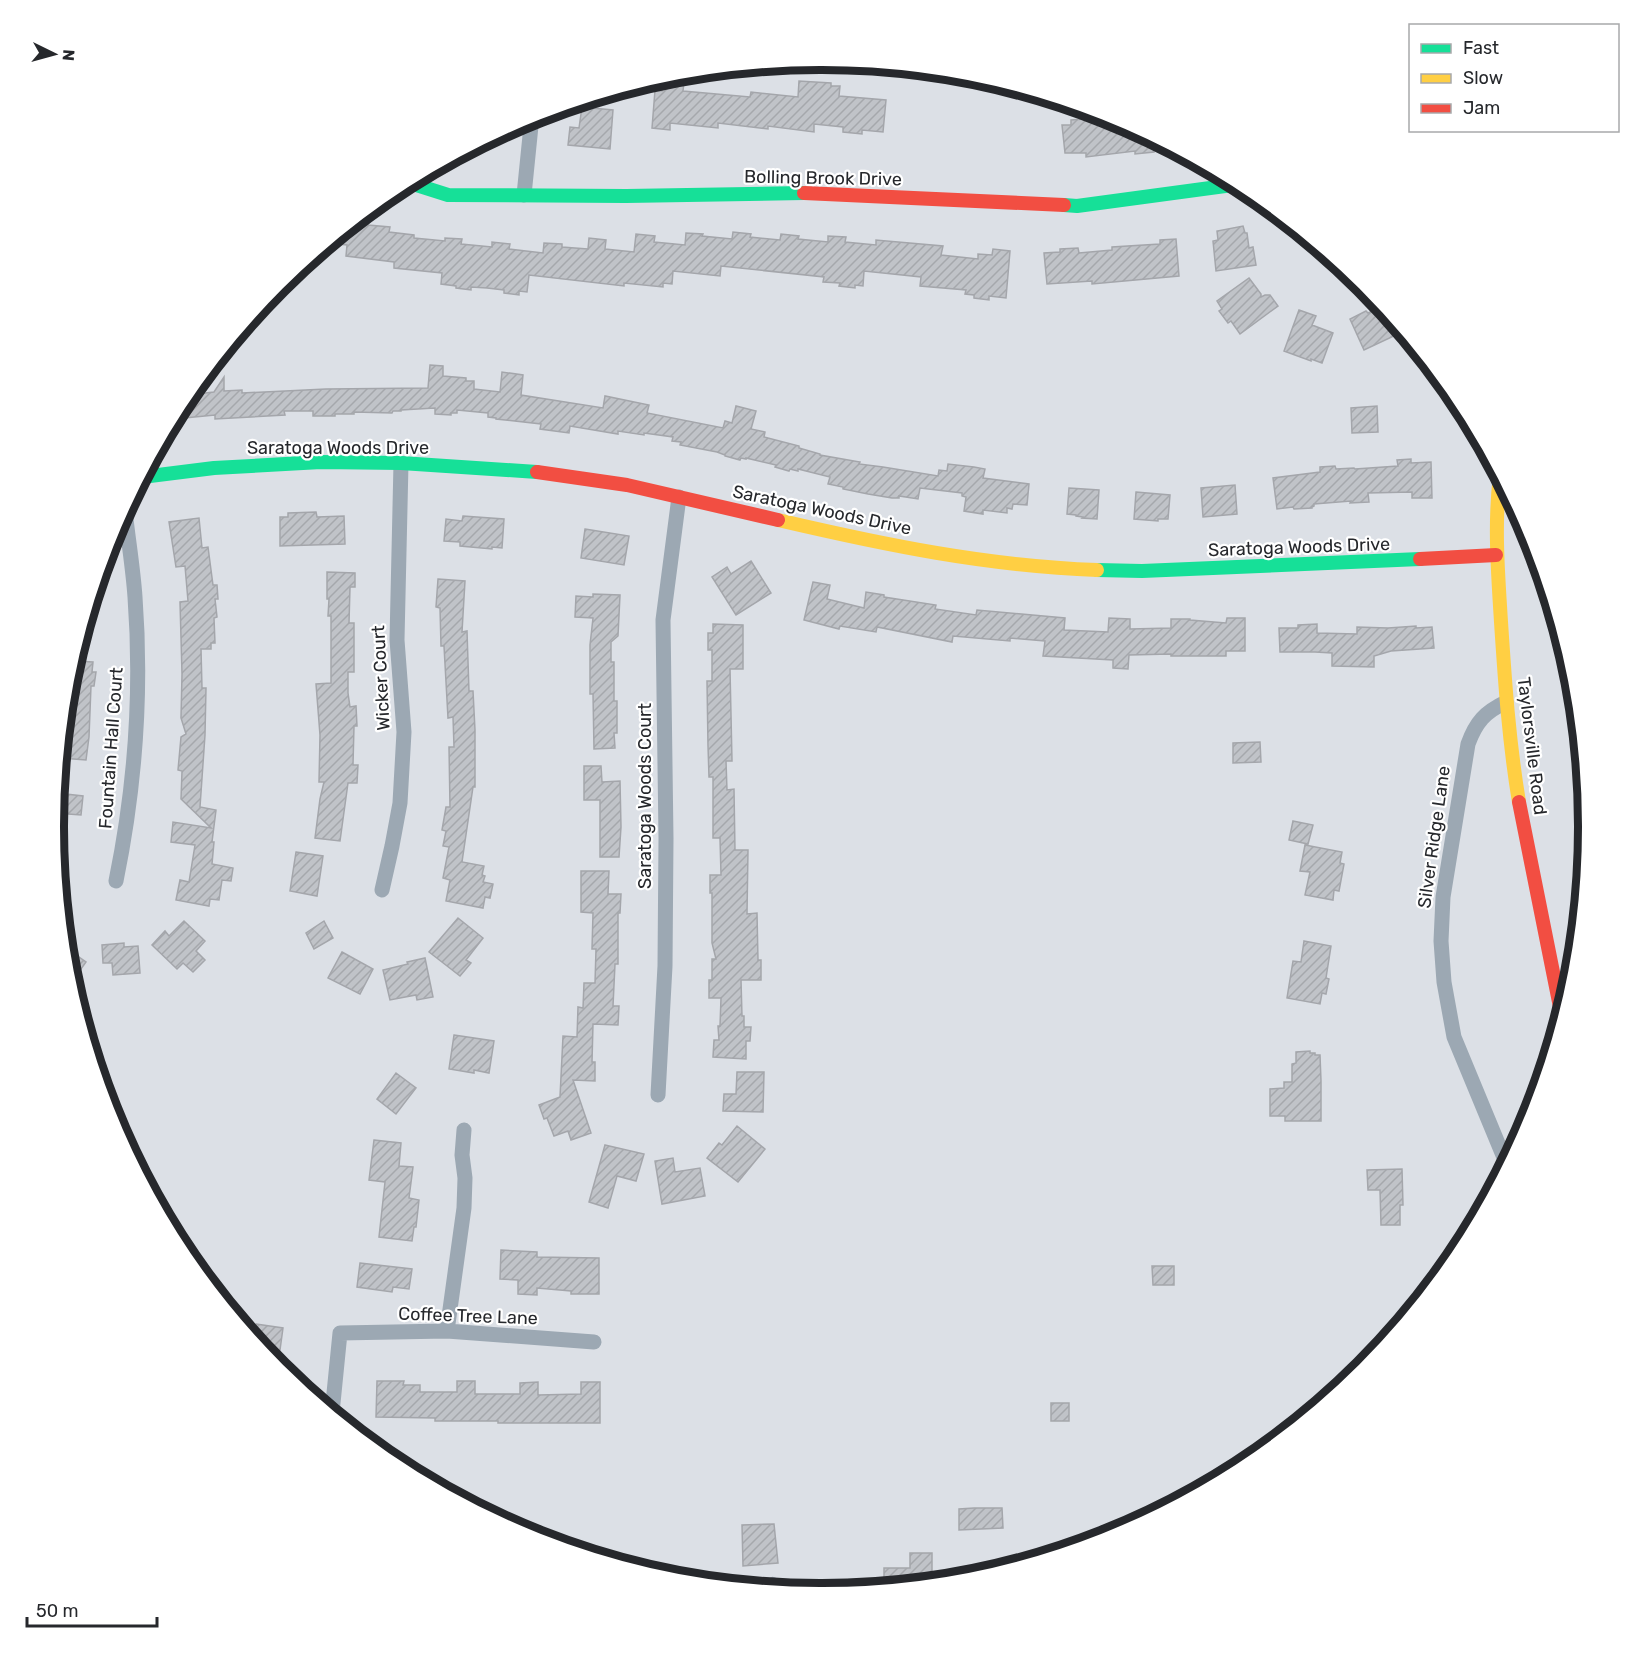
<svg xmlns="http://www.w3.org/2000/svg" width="1643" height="1653" font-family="Rubik,sans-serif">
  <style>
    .building { fill: url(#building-hatch); stroke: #a4a6ab; stroke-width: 1.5 }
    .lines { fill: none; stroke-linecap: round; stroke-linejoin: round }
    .lane { stroke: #9ca8b3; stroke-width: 8 }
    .street { stroke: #9ca8b3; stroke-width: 15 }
    .fast { stroke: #16e098; stroke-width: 14 }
    .slow { stroke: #ffcf43; stroke-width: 14 }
    .jam { stroke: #f24e42; stroke-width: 14 }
    .labels { text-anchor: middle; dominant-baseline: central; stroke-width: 4.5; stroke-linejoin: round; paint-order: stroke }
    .street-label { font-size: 18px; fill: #26282c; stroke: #fff }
    .rim { fill: none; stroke: #26282c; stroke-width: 8 }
  </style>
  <defs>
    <pattern id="building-hatch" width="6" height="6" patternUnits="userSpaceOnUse" patternTransform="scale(1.5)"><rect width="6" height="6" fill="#c0c3c8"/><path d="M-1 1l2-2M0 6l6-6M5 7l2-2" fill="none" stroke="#a5a8ac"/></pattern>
  </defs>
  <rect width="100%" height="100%" fill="#dce0e6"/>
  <path class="building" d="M663 80 684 82 683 91 750 97 751 92 798 97 799 81 831 83V86H840L839 96 886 100 883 132 862 130V134L843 132V127L814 124V132L768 126V129L718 123V128L670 123V130L652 128 655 90 662 91Z
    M582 107 613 110 610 149 568 145 570 127 579 128Z
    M1105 114 1116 118 1153 137 1154 152 1135 154V151L1086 157V153H1065L1062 125H1071V120L1084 119V116Z
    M357 220 368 221V225L390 227 389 232 414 235V238L445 241V238L462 239 461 244 492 247V242L510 244 509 249 543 253 544 243 562 244V247L588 249 589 238 606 240 605 249 634 252 636 234 655 236 654 242 685 245 686 233 703 234 702 236 732 239 733 232 751 234 750 237 780 240 781 234 799 236 798 239 828 242V236L846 237 845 242 876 245V240L943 246 941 255 978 259V254L992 255 993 249 1010 251 1006 298 989 296V300L974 298V295L965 294 966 290 920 286 921 277 864 271 863 286 855 285V288L839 286 840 283 823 282 824 277 721 266 720 276 673 271 672 284 663 283V287L624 283V286L529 275 527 292 519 291V295L504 293V290L487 288 471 287V290L456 288V286L441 284 442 273 394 268V262L346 256 347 245 328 243Z
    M1243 226 1245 233H1247L1249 248 1253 247 1256 265 1216 271 1213 241 1218 240 1217 231Z
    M1176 239 1179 276 1092 284V281L1047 284 1044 253 1060 252V249L1078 248 1079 253 1112 250V247L1160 244V240Z
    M1249 278 1261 294V297L1265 295H1270L1278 306 1240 334 1231 321 1228 323 1219 311 1222 309 1217 301Z
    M1381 307 1394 336 1364 350 1350 319 1366 311 1368 313Z
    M1299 310 1316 316 1312 325 1333 333 1322 363 1311 359V361L1284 351Z
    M430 365 443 366V376L466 378V381H474V389L500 392 502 372 523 375 521 395 603 408 605 396 649 405 647 413 723 428 725 421 732 423 736 406 756 411 751 429 765 432 764 437 799 446V448L820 454V455L860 462 859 464 883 467 938 476 939 470 947 471 948 464 974 467 985 469 983 478 1029 484 1027 505 1013 504 1012 509 1007 508V513L983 510V514L964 511 966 497 962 496V493L920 488 918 499 899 496V498H892L868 494 843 489V487L828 484 830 477 798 469V471L790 469 789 471 775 467 776 465 746 458V459L741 458 740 460 725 456V455L717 452 680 445 681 442 672 441 673 437 644 433V435L618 431V434L570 426 569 433 540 429 541 424 496 419V418L488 417V413L457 410V413H451V415L435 414V408L401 410V411H393L392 413 354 412V414H335V416H313V411H284L285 415 215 419V415L173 419 188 395 214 392 224 377V391L242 390V393L326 389 428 388Z
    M1377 406 1378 432 1352 433 1351 408Z
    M1411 459V463L1431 462 1432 498H1412V492L1368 493 1369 502 1350 503 1351 501 1314 504V506L1312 507V508L1294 509 1293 507 1277 509 1273 478 1320 472V467L1335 466 1336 469 1354 468 1355 469 1398 466 1397 460Z
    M1235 485 1237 514 1203 517 1201 488Z
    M1069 488 1099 490 1097 519 1082 518 1083 517 1076 516V515L1067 514Z
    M1136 492 1170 495 1168 519H1158V521L1134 519Z
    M316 512 317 517 344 516 345 544 280 546V517H288V513Z
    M463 516 504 519 502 548 492 547V549L460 546V542L444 541 446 519 462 521Z
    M199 518 202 548 208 547 213 585H217L218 599H215L217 617 214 618 215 643H211V649H201L202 688H206L205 735 200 807 216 810 212 842H214L212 864 233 868 231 881 222 880 219 900 210 899 209 906 176 900 180 880 189 882 195 845 171 842 173 822 211 828 181 799 182 771 178 770 181 737 186 734 181 718 182 674 180 602 188 601 185 566 176 567 169 522Z
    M585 529 629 536 624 565 581 558Z
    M751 561 771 593 736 615 712 577 727 567 731 574Z
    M327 572 355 573V587H350L349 623H354V672H348V693L350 707 356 706 357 726H354L353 765H358L357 783H348L340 841 315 838 320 799 324 782H319L320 735 316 684 331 683V616H328L329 599H327Z
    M438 579 465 581 462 632 467 631 469 691H473L475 730V787H473L462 862 484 866 482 875 485 876 483 882 493 884 490 898 485 897 483 908 446 901 450 880 443 878 449 847 443 846 446 831 442 830 446 807H450L449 747H454L453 717 448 718 444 646H441L440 608 436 607Z
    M813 582 830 585 827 599 864 608 866 592 884 595V597L936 605 935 609 976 615 977 610 1065 618 1064 630 1108 632 1109 618 1130 619V629L1171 628V619H1190V620L1226 623 1227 618H1245V651H1226V656H1171V654L1129 655 1128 669 1113 668V660L1043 656 1045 641 1010 638V641L953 636 952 642 877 627 876 632 840 626 839 629 804 620Z
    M593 594 620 595 618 636 611 642V662H614V701H617V733H614L615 748 594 749 593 694H590V645L593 618 575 617 576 596 593 597Z
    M713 624 743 625V669H730L732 761H726L727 790 734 789 735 850H748L747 914 757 913 758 960H761V980H741L742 1016H744V1027H751L750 1041H746V1059L713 1057 714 1040H719L718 1026H720L721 998H709V980H712V959H716L712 943V893H710V875H721L720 838H713V777H709L708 746 707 681H712V650H708V633H713Z
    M1317 624V633L1357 634V627L1388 628 1416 626V628L1432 627 1434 648 1391 651 1374 656V667L1332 666V653L1315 652H1280L1279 628H1298V625Z
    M74 661 93 662 92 672H96L94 686H91L89 737 86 760 61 758 69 676Z
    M1260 742 1261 762 1233 763V743Z
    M584 766H601L602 782 620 781 621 827 619 857H600V800H584Z
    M57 793 83 796 81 815 55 813Z
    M1293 821 1313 825 1308 844 1289 840Z
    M1305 845 1342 852 1340 863 1344 864 1339 891 1334 890 1333 900 1305 895 1310 872 1300 871Z
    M296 852 323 856 317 896 290 891Z
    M581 871H609L608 894H621L620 913H618V964H615L613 1006H619L618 1025 593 1024 592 1062H595V1081L573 1080 591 1133 571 1140 568 1131 554 1136 547 1118 544 1119 539 1105 560 1097 563 1036 577 1037 578 1007 583 1008 584 983H595L596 949H592L593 913 581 912Z
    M458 918 483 938 466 960 471 963 460 976 429 952Z
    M184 921 205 941 196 951 205 960 193 972 183 963 177 969 152 945 165 931 169 936Z
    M324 921 333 938 314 949 306 933Z
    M1304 941 1331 946 1326 978 1329 979 1326 994 1322 993 1320 1004 1287 998 1293 961 1301 962Z
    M124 943V947L138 946 140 973 113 975 112 963H103L102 945Z
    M66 948 86 962 71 983 69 976Z
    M342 952 373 969 360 994 328 978Z
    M425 958 433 997 417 1000 416 995 390 1000 383 970 408 964 407 962Z
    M454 1035 494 1041 489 1073 474 1070V1073L449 1069Z
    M1310 1051V1053H1315V1055H1320L1321 1081V1121H1285V1116H1270V1089L1284 1088V1082H1292V1064L1296 1063V1052Z
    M737 1072H764L763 1112 723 1111 724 1094H736Z
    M396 1073 416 1088 396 1114 377 1099Z
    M737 1126 765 1149 738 1182 707 1158 719 1143 722 1145Z
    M374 1140 401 1143 399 1166 413 1167 409 1198 419 1200 416 1227H414L412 1241 379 1237 385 1182 369 1180Z
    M605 1145 644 1154 636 1181 617 1176 608 1208 589 1202Z
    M673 1158 675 1172 700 1168 705 1196 662 1204 655 1161Z
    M1402 1169 1403 1205H1400V1225H1381L1380 1190H1368L1367 1170Z
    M501 1250 537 1252V1257L599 1258V1294H571V1291L537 1288V1295L518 1294V1280L500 1279Z
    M360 1263 412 1269 409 1289 393 1287 392 1292 357 1287Z
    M1152 1266H1174V1285H1153Z
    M256 1324 283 1328 280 1350 261 1347 254 1339Z
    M377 1381H404L403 1385H420V1392H457V1381H475V1394H520V1383L538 1382V1395L581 1394V1382H600V1423H498V1421H435V1418L376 1417Z
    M1051 1403H1069V1421H1051Z
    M974 1508H1002L1003 1528 959 1530V1509Z
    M774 1524 778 1563 743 1566 742 1525Z
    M910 1553H932V1583L884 1588V1568H910Z"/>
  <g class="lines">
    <path class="lane" d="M773 1581 787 1587 789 1591"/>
    <path class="street" d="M524 195 532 116
      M1506 702C1485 712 1476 722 1468 744L1443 897 1441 941 1444 982 1454 1037 1507 1165
      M116 881C135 788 142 691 135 597 133 568 128 539 125 510
      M382 890 392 846 400 803 404 732 397 640 401 463
      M658 1095 665 966 666 838 663 620 679 497
      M447 1331 464 1208 465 1178 462 1155 464 1130
      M332 1413 340 1333 447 1331 594 1342"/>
    <path class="fast" d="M407 182 448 195 626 196 804 193
      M1064 205 1077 206 1240 184
      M142 477 214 468 321 462 401 463 537 472
      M1097 570 1142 571 1420 559"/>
    <path class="slow" d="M1500 475C1494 525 1498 573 1501 622 1505 683 1509 742 1519 802
      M778 520C885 545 987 566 1097 570"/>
    <path class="jam" d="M804 193 1064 205
      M537 472 627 485 778 520
      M1420 559 1496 555
      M1519 802 1562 1017"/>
  </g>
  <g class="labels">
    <g class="street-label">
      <text transform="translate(823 178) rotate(1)">Bolling Brook Drive</text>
      <text x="338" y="448">Saratoga Woods Drive</text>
      <text transform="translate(822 510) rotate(12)">Saratoga Woods Drive</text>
      <text transform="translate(1299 547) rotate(-2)">Saratoga Woods Drive</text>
      <text transform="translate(381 678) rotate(-93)">Wicker Court</text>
      <text transform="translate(1532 746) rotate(83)">Taylorsville Road</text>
      <text transform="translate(111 748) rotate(-86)">Fountain Hall Court</text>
      <text transform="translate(645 796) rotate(-90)">Saratoga Woods Court</text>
      <text transform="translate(1434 837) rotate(-82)">Silver Ridge Lane</text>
      <text transform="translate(468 1316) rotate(2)">Coffee Tree Lane</text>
    </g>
  </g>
  <path d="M0 0H1643V1653H0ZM820 70H822A756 756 0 0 1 1578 826V827A756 756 0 0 1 822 1583H820A756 756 0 0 1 64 827V826A756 756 0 0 1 820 70Z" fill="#fff" fill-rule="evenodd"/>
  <path class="rim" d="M820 70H822A756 756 0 0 1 1578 826V827A756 756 0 0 1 822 1583H820A756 756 0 0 1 64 827V826A756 756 0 0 1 820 70Z"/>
  <rect x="1409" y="24" width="210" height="108" fill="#ffffff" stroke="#a8a9ab" stroke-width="1.5"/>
  <rect x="1421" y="44" width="30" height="9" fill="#16e098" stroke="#a8a9ab" stroke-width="1.5"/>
  <text x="1463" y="54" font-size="18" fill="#26282c">Fast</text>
  <rect x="1421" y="74" width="30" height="9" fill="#ffcf43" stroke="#a8a9ab" stroke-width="1.5"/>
  <text x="1463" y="84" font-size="18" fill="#26282c">Slow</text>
  <rect x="1421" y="104" width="30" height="9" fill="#f24e42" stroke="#a8a9ab" stroke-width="1.5"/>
  <text x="1463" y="114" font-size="18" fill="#26282c">Jam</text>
  <g transform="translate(54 54) rotate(95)" stroke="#ffffff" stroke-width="4.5" paint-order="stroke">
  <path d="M0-4.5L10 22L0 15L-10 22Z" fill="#26282c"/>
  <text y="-9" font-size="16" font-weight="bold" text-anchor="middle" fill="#26282c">N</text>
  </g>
  <path d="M27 1617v9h130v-9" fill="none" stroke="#26282c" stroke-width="3"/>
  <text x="36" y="1617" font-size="18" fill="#26282c" stroke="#ffffff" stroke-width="4.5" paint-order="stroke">50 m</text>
</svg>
